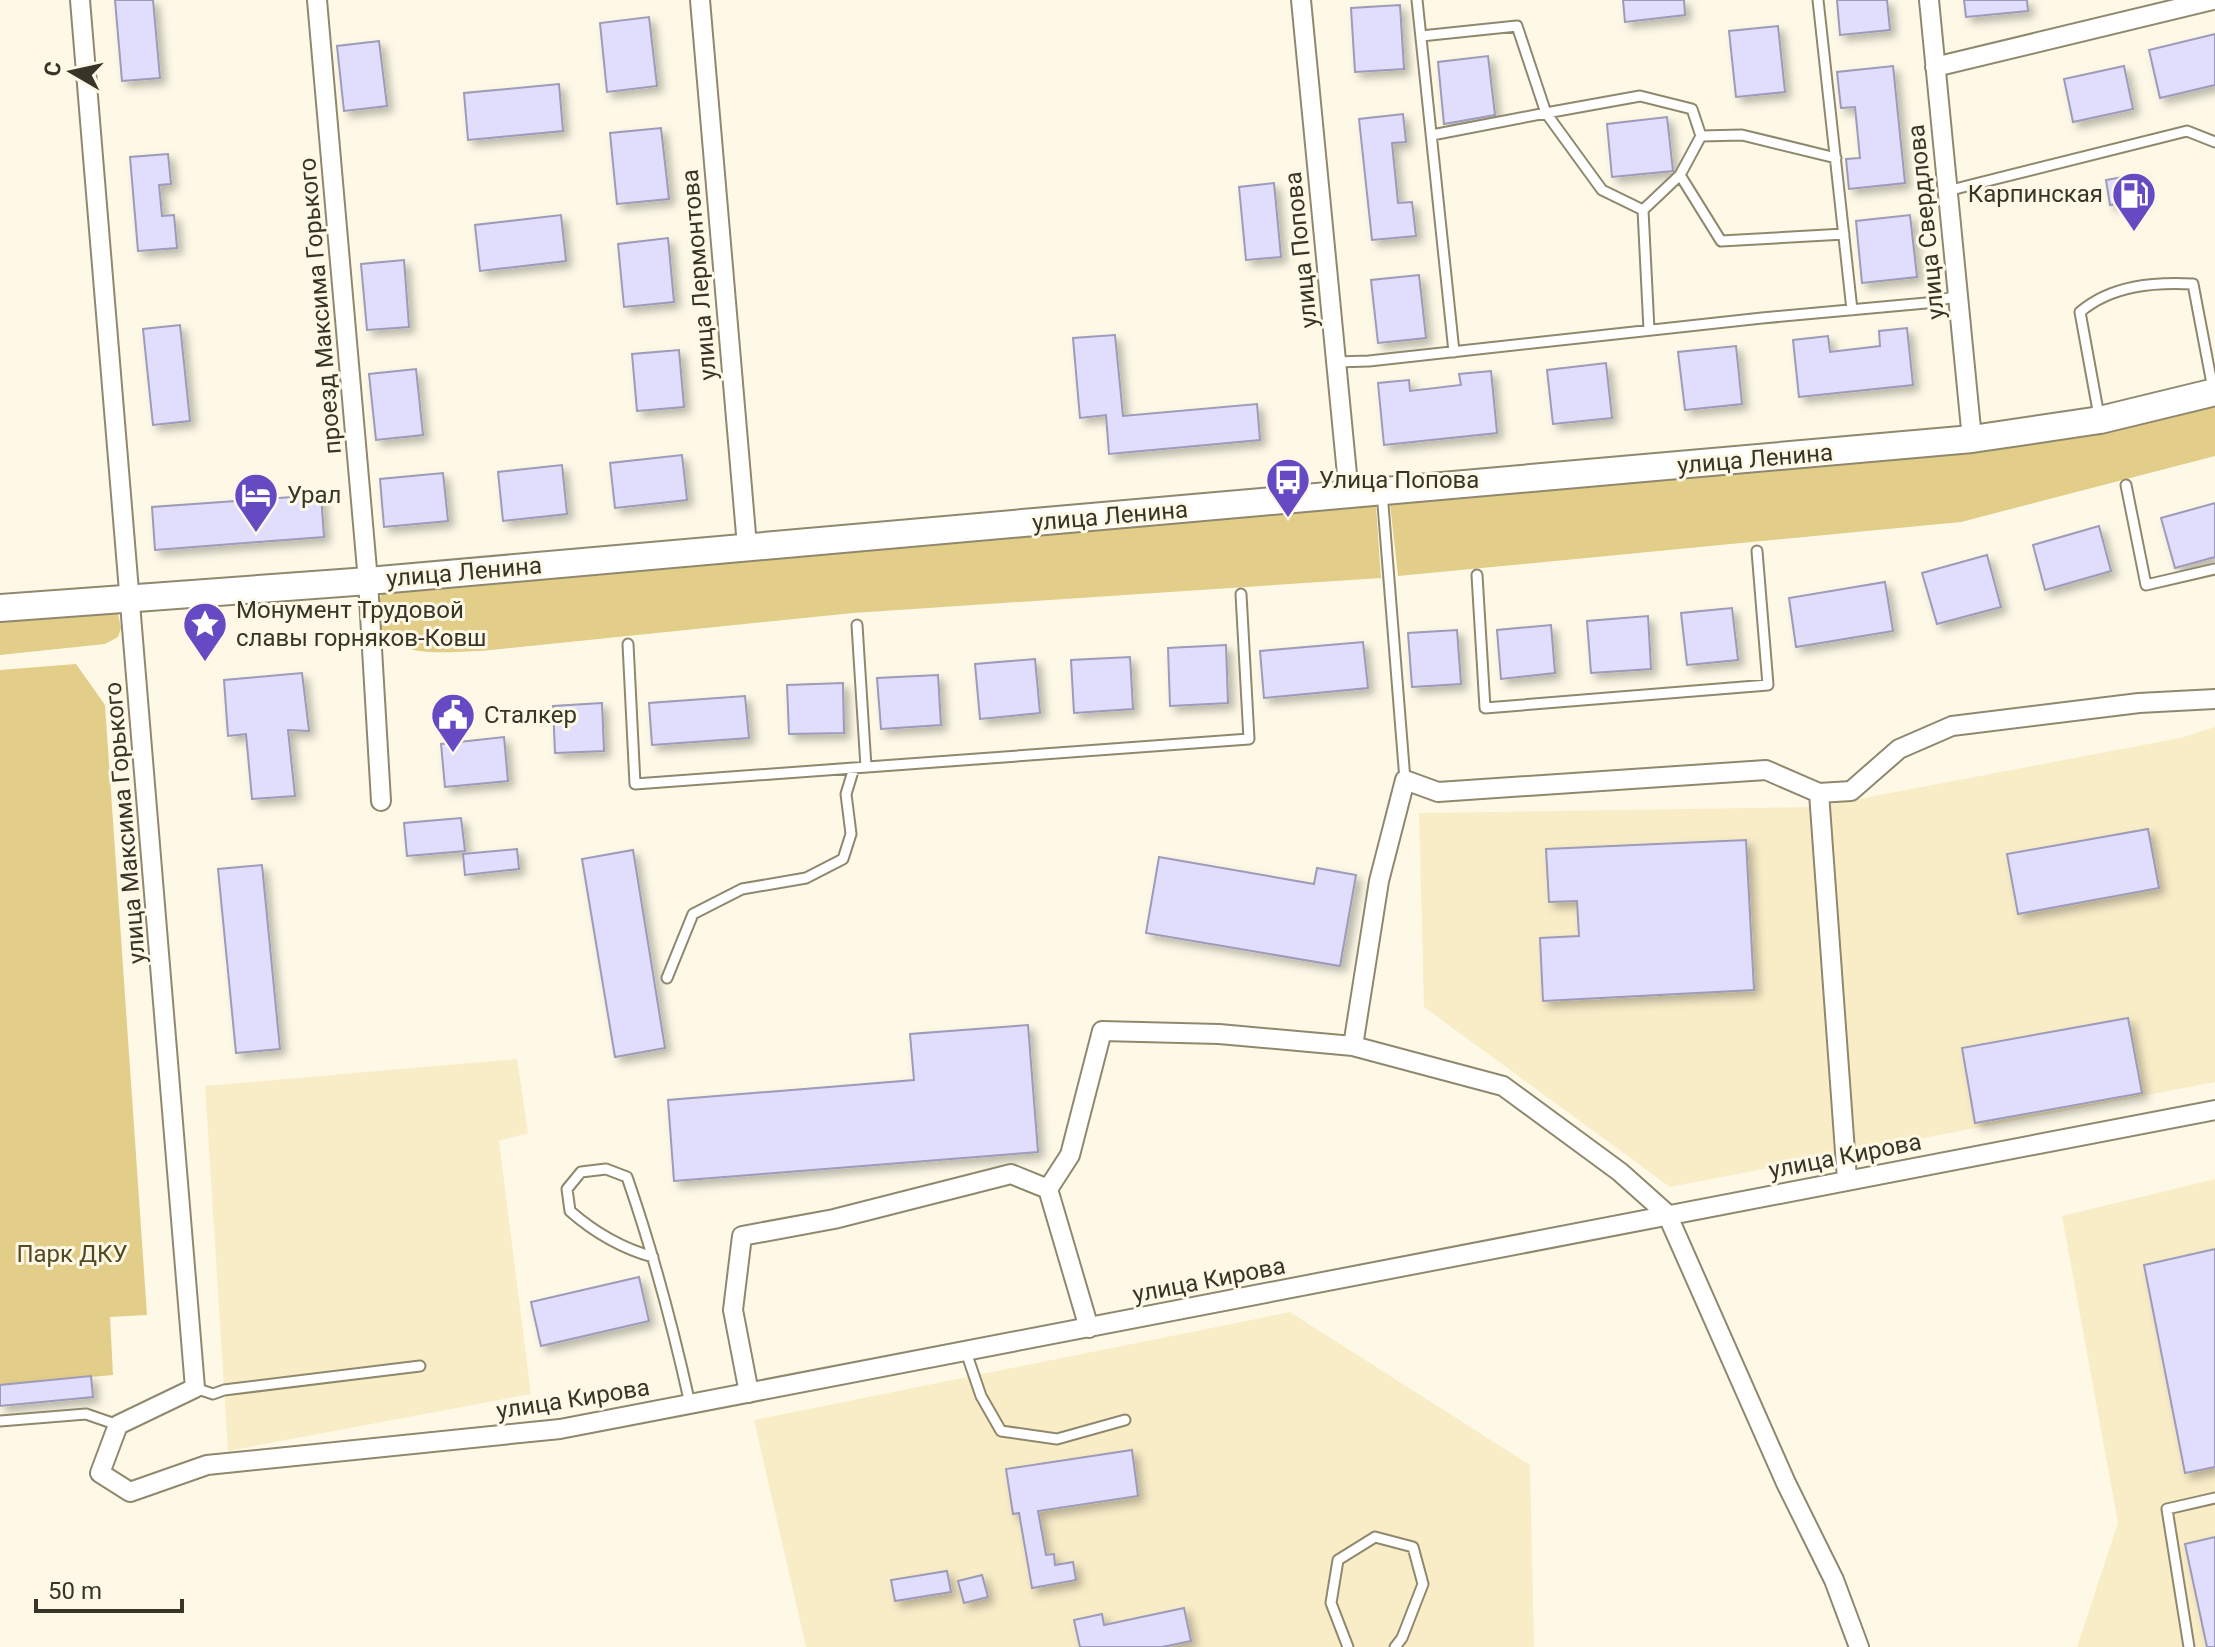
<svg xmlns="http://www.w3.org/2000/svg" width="2215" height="1647" font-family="Roboto,sans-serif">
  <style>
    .built { fill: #f9edc8 }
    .green { fill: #e2cd89 }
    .building { fill: #e0defc; stroke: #9d9bb7; stroke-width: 2; filter: url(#shadow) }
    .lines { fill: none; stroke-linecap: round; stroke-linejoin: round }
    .lane-casing { stroke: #90886d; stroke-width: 13 }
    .street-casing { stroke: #90886d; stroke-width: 22 }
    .secondary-casing { stroke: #90886d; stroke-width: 30 }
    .lane { stroke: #fff; stroke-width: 9 }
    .street { stroke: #fff; stroke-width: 18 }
    .secondary { stroke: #fff; stroke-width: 26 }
    .labels { text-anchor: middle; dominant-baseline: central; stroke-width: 6; stroke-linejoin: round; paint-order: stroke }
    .poi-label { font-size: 24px; fill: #383428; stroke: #fef9e7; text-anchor: start }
    .street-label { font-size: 24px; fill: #383428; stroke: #fef9e7 }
    .park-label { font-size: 24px; fill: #554922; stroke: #fef9e7 }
  </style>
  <defs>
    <filter id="shadow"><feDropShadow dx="5.5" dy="5.5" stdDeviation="4" flood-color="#0004"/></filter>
  </defs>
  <rect width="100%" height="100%" fill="#fef9e7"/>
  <path class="built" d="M2215 727V1082L1670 1187 1424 1007 1419 813 1816 807 2180 738Z
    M517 1059 528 1133 499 1141 531 1394 228 1451 205 1086Z
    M2215 1179V1647H2077L2118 1523 2062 1216Z
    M1290 1312 1530 1465 1534 1647H806L754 1420Z"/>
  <path class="green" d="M2215 405V456L1961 522 1398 576 1390 504 1973 452 2093 434Z
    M1376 506 1381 578 853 613 481 651C445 652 414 657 382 638 379 622 374 606 383 592Z
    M117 609 121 628 118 637 105 644 0 655V616Z
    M76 664 105 705 147 1315 110 1317 113 1375 0 1385V670Z"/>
  <path class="building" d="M115 0H153L160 78 122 81Z
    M1623 0H1684L1685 15 1625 22Z
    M1837 0H1887L1890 30 1840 35Z
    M1964 0H2027L2028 11 1966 17Z
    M1400 5 1404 69 1355 72 1351 8Z
    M649 17 657 86 607 92 600 23Z
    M1778 26 1785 92 1736 97 1729 31Z
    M2215 34V85L2160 98 2149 50Z
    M379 41 387 106 344 111 337 46Z
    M1488 56 1495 115 1444 124 1438 62Z
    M1893 66 1905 183 1849 189 1846 159 1860 158 1855 107 1841 108 1837 72Z
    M2124 66 2133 109 2073 122 2064 79Z
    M559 84 563 131 468 140 464 93Z
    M1403 114 1406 142 1392 143 1398 203 1412 202 1416 236 1372 240 1359 119Z
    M1667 117 1673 171 1612 177 1607 124Z
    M661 128 669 199 617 204 610 133Z
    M168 154 171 184 159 185 162 216 174 215 177 248 138 251 130 157Z
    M2139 174 2143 200 2110 205 2106 180Z
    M1274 183 1281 257 1246 260 1239 187Z
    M561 215 566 261 480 271 475 225Z
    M1910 215 1917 277 1862 283 1856 221Z
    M668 238 674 302 624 307 618 244Z
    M404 260 409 327 367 330 361 264Z
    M1419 275 1426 338 1378 343 1371 280Z
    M180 325 190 421 153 425 143 329Z
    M1907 328 1913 385 1799 397 1793 340 1828 336 1830 352 1880 346 1879 331Z
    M1115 335 1123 416 1257 404 1260 440 1109 454 1106 415 1080 418 1073 338Z
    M1736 346 1742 404 1685 410 1678 352Z
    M679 350 684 407 637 411 632 354Z
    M1606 363 1612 418 1553 424 1547 370Z
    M416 369 423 435 376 440 369 374Z
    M1491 371 1497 433 1384 445 1378 383 1409 380 1410 391 1461 385 1459 374Z
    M682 455 687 500 615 508 610 463Z
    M562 465 567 514 503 521 498 472Z
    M443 473 448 521 384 527 380 479Z
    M321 495 324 537 155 550 152 507Z
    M2215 503V557L2175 568 2161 518Z
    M2099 526 2111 571 2045 590 2033 545Z
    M1987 555 2001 607 1937 624 1922 573Z
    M1885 582 1893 631 1796 647 1789 598Z
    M1732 608 1738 660 1687 665 1681 613Z
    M1648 616 1651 669 1591 673 1587 621Z
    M1551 625 1555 673 1501 679 1497 630Z
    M1457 630 1461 684 1412 687 1408 633Z
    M1363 642 1368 688 1264 698 1260 651Z
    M1226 645 1228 703 1170 706 1168 648Z
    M1130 657 1133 709 1074 713 1071 660Z
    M1035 659 1040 713 980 719 975 664Z
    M302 673 309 731 288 730 295 796 252 799 246 734 228 736 224 680Z
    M938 675 941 725 881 729 877 678Z
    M843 683 844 733 789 734 787 685Z
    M745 696 749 738 652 745 649 703Z
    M602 703 604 751 555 753 553 706Z
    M504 737 508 781 445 787 441 744Z
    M461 818 465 851 407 856 404 823Z
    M2148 829 2159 888 2018 914 2007 854Z
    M1746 840 1754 990 1543 1001 1540 938 1579 936 1577 901 1549 902 1546 849Z
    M517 849 519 869 465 875 463 854Z
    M633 850 665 1048 615 1057 582 859Z
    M1159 857 1314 884 1317 868 1356 875 1340 966 1146 933Z
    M262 865 280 1049 236 1053 218 869Z
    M2128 1018 2142 1093 1975 1123 1962 1048Z
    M1028 1025 1038 1152 674 1181 668 1100 914 1080 910 1034Z
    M2215 1249V1467L2185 1473 2144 1265Z
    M639 1277 649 1321 541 1346 531 1302Z
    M91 1376 93 1397 0 1406V1385Z
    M1132 1450 1138 1496 1038 1511 1046 1555 1054 1554 1055 1565 1073 1562 1076 1580 1032 1588 1019 1513 1013 1514 1006 1469Z
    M2215 1537V1647H2207L2185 1544Z
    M947 1571 951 1592 895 1601 891 1580Z
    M982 1575 988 1597 964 1603 958 1581Z
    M1184 1608 1191 1641 1162 1647H1080L1074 1620 1102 1614 1104 1625Z"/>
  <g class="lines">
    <g class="lane-casing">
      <path id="lane" d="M1417 0 1454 352
        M1818 0 1852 310
        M1421 36 1517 26 1546 113 1432 135
        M1701 136 1742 135 1836 158
        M1680 175 1721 241 1844 234
        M1947 191 2187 131 2215 142
        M1643 210 1602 190 1546 113 1640 96 1692 109 1701 136 1680 175 1643 210 1649 330
        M1336 362 1369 361 1762 318 1926 303 1958 296
        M2099 416 2080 312C2112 285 2154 282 2193 284L2213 389
        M2126 485 2146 585 2215 569
        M1382 492 1405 780
        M1477 575 1485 708 1768 685 1757 551
        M857 625 866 767
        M628 644 635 784 1249 739 1241 594
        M667 978 693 914 742 889 806 878 843 859 851 834 846 794 854 768
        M653 1257C621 1248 595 1233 570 1211L567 1189 581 1172 606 1169 627 1177C653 1252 673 1327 690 1404
        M966 1352 981 1396 1001 1431 1057 1439 1125 1420
        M195 1388 213 1394 224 1390 420 1366
        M0 1421 86 1414 118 1425
        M1348 1647 1331 1603 1338 1560 1375 1537 1413 1547 1423 1584 1402 1638 1395 1647
        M2189 1647 2167 1509 2215 1498"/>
    </g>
    <g class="street-casing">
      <path id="street" d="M80 0 195 1388 118 1425 100 1473 130 1492 207 1465 560 1429 2215 1110
        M317 0 368 581 381 801
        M700 0 747 546
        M1301 0 1349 495
        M1929 0 1972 439
        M1935 67 2213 0
        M1819 793 1851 791 1899 749 1952 726 2139 703 2215 699
        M1847 1179 1819 793 1766 770 1438 792 1405 780 1379 881 1353 1046 1503 1086 1620 1172 1667 1214 1786 1483 1834 1580 1859 1647
        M1048 1189 1089 1328
        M749 1393 733 1310 742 1236 834 1219 1011 1174 1048 1189 1070 1155 1102 1031 1219 1034 1353 1046"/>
    </g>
    <g class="secondary-casing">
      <path id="secondary" d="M0 608 368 581 1972 439 2100 420 2215 392"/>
    </g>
    <use href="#lane" class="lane"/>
    <use href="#street" class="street"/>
    <use href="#secondary" class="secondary"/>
  </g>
  <defs>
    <g id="fuel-pin" transform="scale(2.3)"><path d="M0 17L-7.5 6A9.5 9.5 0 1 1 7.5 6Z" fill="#654ac3" stroke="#fef9e7"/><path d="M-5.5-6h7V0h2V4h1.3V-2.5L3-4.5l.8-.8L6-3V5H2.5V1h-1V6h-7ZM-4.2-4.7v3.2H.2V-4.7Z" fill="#fff"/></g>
    <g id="bus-pin" transform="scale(2.3)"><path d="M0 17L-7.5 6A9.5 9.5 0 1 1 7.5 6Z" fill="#654ac3" stroke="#fef9e7"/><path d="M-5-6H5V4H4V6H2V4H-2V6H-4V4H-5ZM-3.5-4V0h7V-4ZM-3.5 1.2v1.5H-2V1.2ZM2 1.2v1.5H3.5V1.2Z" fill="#fff"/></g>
    <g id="hotel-pin" transform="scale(2.3)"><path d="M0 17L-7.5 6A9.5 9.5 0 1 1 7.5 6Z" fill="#654ac3" stroke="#fef9e7"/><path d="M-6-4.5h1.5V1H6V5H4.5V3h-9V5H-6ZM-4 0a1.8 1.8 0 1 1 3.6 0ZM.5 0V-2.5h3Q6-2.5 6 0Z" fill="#fff"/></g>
    <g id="sight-pin" transform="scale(2.3)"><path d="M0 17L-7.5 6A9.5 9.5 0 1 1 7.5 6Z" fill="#654ac3" stroke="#fef9e7"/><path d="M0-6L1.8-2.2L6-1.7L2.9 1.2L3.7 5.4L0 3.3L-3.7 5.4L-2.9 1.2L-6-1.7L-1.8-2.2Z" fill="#fff"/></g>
    <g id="civic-pin" transform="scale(2.3)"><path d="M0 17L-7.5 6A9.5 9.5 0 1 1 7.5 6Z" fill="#654ac3" stroke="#fef9e7"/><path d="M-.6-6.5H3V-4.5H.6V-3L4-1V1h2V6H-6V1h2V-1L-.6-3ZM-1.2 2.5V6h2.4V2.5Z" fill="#fff"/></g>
  </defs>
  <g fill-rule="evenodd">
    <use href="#fuel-pin" x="2134" y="194"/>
    <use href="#bus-pin" x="1288" y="480"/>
    <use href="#hotel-pin" x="256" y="495"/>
    <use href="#sight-pin" x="205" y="624"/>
    <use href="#civic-pin" x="453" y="715"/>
  </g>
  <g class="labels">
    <g class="poi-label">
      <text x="2103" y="194" text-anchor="end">Карпинская</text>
      <text x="1319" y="480">Улица Попова</text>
      <text x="287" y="495">Урал</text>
      <text x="236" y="610">Монумент Трудовой<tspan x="236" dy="28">славы горняков-Ковш</tspan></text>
      <text x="484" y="715">Сталкер</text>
    </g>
    <g class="street-label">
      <text transform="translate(1926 222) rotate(-96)">улица Свердлова</text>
      <text transform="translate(1301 250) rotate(-96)">улица Попова</text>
      <text transform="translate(699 275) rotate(-95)">улица Лермонтова</text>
      <text transform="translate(320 306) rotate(-95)">проезд Максима Горького</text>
      <text transform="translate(1755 459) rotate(-5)">улица Ленина</text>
      <text transform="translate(1110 516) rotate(-5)">улица Ленина</text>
      <text transform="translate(464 572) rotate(-5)">улица Ленина</text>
      <text transform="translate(125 823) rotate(-95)">улица Максима Горького</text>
      <text transform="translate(1845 1156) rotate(-11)">улица Кирова</text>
      <text transform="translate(1209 1280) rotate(-11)">улица Кирова</text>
      <text transform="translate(573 1399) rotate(-9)">улица Кирова</text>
    </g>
    <g class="park-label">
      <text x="72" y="1254">Парк ДКУ</text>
    </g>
  </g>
  <g transform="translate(72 72) rotate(279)" stroke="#fef9e7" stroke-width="6" paint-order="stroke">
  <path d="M0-6L14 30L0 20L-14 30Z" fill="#383428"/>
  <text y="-12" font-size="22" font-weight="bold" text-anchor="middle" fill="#383428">С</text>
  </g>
  <path d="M36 1599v12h146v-12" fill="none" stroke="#383428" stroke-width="4"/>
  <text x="48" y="1599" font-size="24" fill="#383428" stroke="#fef9e7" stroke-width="6" paint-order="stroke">50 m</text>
</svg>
